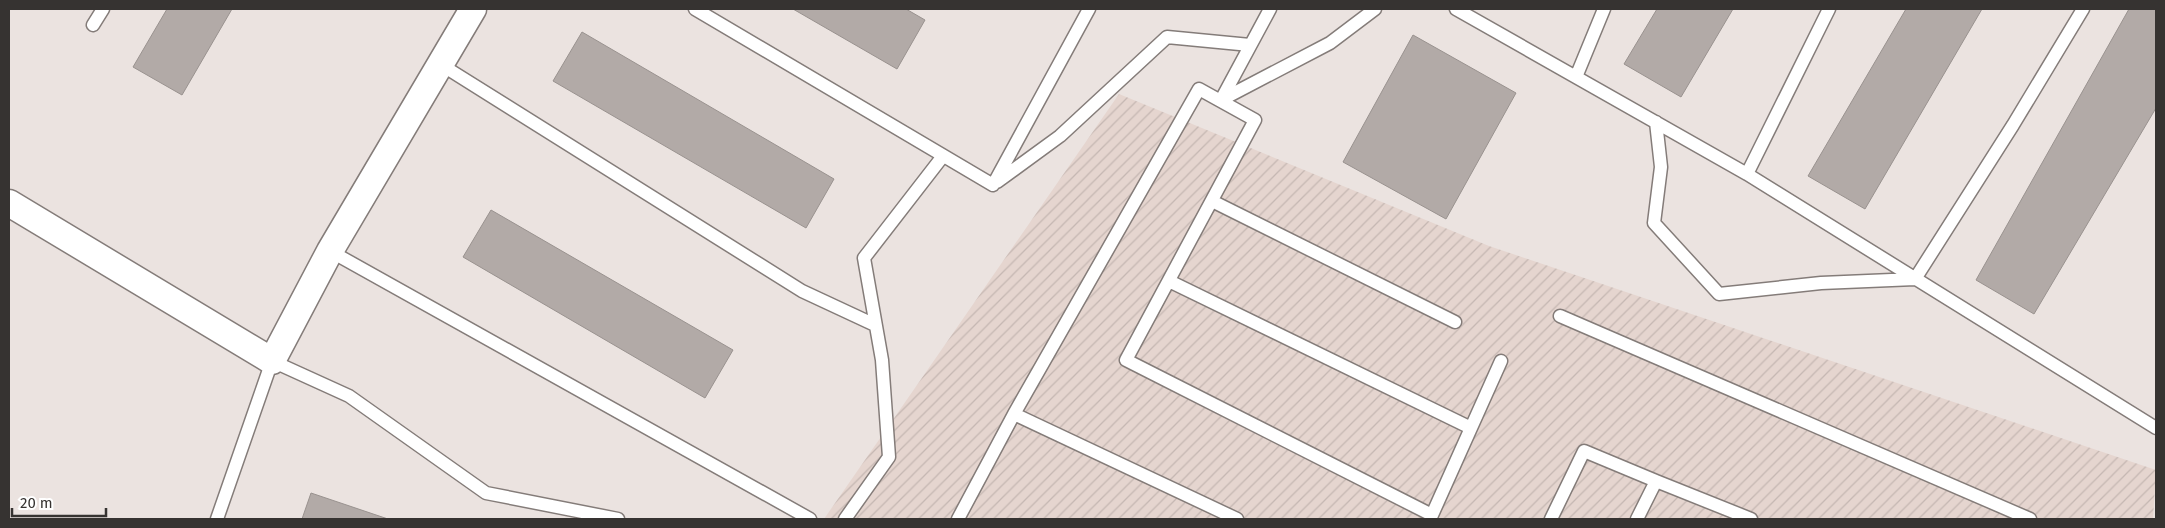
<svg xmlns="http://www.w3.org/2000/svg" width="2165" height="528" font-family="'Fira Sans',sans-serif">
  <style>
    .industrial { fill: url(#industrial-furrows) }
    .building { fill: #b2aaa7; stroke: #99928f }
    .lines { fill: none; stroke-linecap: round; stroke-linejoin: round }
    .lane-casing { stroke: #847c79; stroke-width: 15 }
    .street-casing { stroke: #847c79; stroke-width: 29 }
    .lane { stroke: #fff; stroke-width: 12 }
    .street { stroke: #fff; stroke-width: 26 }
  </style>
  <defs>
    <pattern id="industrial-furrows" width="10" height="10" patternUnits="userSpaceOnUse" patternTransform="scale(1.25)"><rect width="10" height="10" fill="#e5d5cf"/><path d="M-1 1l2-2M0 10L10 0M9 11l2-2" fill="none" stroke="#c5b7b2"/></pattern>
  </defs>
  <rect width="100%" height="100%" fill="#ebe3e0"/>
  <path class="industrial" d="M1119 94 1489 246 2156 470 2153 519H824Z"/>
  <path class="building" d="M167 9H232L182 95 133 67Z
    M793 9H906L925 20 897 69Z
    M1657 9H1733L1681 97 1624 64Z
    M1906 9H1982L1865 209 1808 176Z
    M2129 9H2156V108L2034 314 1976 280Z
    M582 32 834 179 806 228 553 81Z
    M1413 35 1516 93 1446 219 1343 162Z
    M491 210 733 350 705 398 463 257Z
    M311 493 388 519H302Z"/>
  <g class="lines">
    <g class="lane-casing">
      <path id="lane" d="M695 9 993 185 1089 9
        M1456 9 1747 174 2156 428
        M93 25 103 9
        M440 64 802 291 875 325
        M1576 77 1604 9
        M1221 100 1330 43 1375 9
        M1221 100 1270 9
        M1656 122 1661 167 1654 223 1719 294 1821 283 1915 279 2013 125 2083 9
        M1747 174 1829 9
        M997 182 1060 136 1167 37 1250 45
        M1212 201 1455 322
        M330 251 810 519
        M1169 281 1471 428
        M1560 316 2030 519
        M217 519 272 361 349 396 486 493 618 519
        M845 519 889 457 882 360 864 258 943 156
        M958 519 1014 414
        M1237 519 1014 414 1199 89 1255 120 1126 360 1432 515 1501 361
        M1551 519 1584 451 1656 481
        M1637 519 1656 481 1751 519"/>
    </g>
    <g class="street-casing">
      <path id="street" d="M9 203 272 361 330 251 473 9"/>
    </g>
    <use href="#lane" class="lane"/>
    <use href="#street" class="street"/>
  </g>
  <rect width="2165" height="528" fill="none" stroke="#363331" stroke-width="20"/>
  <path d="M12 508v8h94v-8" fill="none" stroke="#363331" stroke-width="2.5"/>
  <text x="20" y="508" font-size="15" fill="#363331" stroke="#ffffff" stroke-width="4" paint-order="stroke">20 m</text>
</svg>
